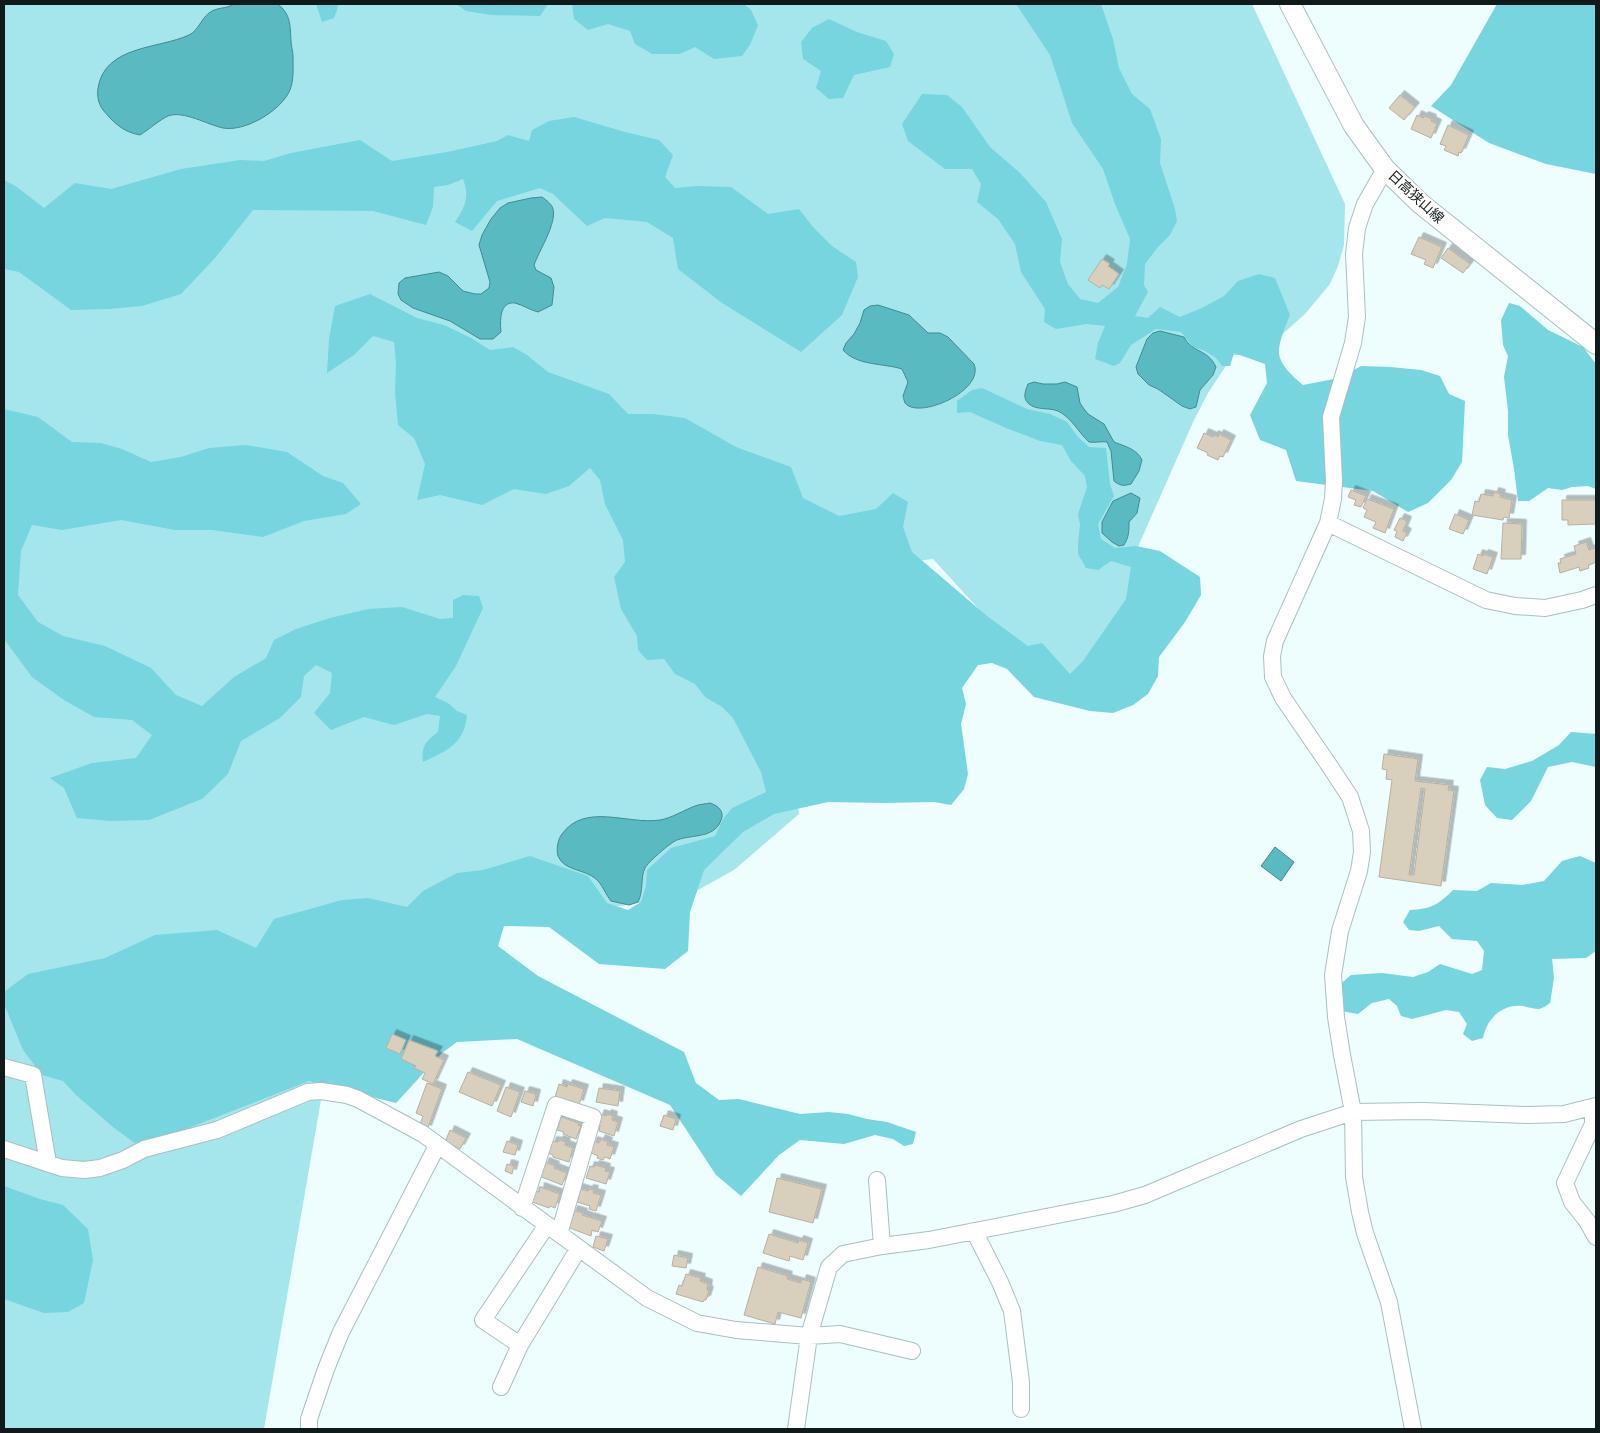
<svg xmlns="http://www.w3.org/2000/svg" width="1600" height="1433" font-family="'Fira Sans','Noto Sans JP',sans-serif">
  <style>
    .green { fill: #a5e6ec }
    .forest { fill: #76d5de }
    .water { fill: #59bac2; stroke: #438a90 }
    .building { fill: #d9cfbd; stroke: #b9af9e; fill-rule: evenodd; filter: url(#shadow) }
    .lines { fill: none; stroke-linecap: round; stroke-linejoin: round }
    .minor-casing { stroke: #a8c0c2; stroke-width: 18 }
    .major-casing { stroke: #a8c0c2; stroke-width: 22 }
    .minor { stroke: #fff; stroke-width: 16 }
    .major { stroke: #fff; stroke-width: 20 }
    .labels { text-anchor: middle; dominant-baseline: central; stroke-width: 4; stroke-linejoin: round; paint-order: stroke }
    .street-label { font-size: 14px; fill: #111a1a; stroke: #fff }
  </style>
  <defs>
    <filter id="shadow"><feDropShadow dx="4.5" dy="-4.5" stdDeviation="0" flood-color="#0004"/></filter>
  </defs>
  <rect width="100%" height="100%" fill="#eefdfe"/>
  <path class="green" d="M4 4H1252L1345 204 1344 245 1338 266 1330 284 1305 314 1259 355H1233L1208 393 1194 420 1133 558 1159 566 1071 679 1008 641 933 559 772 578 799 814 734 870 689 895 347 950 264 1429H4Z"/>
  <path class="forest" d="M316 4H338L337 10 334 18 322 22Z
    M456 4H548L540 16 491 15 466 11Z
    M572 4H744L751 10 758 25 750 45 742 56 714 59 695 47 680 54H652L635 44 630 31 608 24 588 30 574 19Z
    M1016 4H1101L1113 39 1119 68 1132 94 1150 109 1161 139 1160 163 1175 209 1177 221 1170 235 1158 247 1145 264 1144 285 1148 292 1135 316 1148 318 1160 307 1180 317 1204 307 1224 296 1238 281 1259 274 1275 278 1290 315C1286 325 1278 343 1279 353 1280 366 1294 377 1303 385L1339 378 1361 366 1390 367 1421 370 1440 376 1449 394 1465 401 1462 462 1451 480 1428 503 1408 512 1373 491 1296 481 1286 450 1260 440 1250 415 1267 383 1265 364 1234 353 1230 366H1222L1216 358 1205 351 1193 347 1181 332 1156 329 1131 345 1120 363 1114 366 1095 359 1098 343 1105 326 1087 324 1056 329 1044 322 1045 309 1021 272 1015 244 998 219 977 202 981 184 972 169H945L908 141 902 124 922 94 947 95 962 107 990 147 1020 173 1046 202 1062 239 1060 262 1068 284 1080 299 1098 303 1118 287 1127 264 1130 239 1115 204 1103 169 1072 123 1050 55Z
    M1497 4H1596V174L1546 164 1489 143 1431 106 1451 85Z
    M829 19 857 32 886 41 894 54 890 67 854 75 843 98 829 99 816 88 821 71 803 59 801 42 812 28Z
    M574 117 625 132 659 140 673 155 665 177 675 188 697 186 731 187 768 214 799 209 813 227 832 246 856 262 858 277 842 315 801 352 722 303 678 269 673 238 647 222 605 218 587 226 553 194 540 188 497 201 472 231 455 222C465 207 470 197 463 179L448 185 434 187 433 207 426 225 373 211 253 210 215 258 181 294 142 306 109 309 71 310 19 272 4 269V180L17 187 44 208 75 183 111 189 181 169 240 160 264 161 291 153 360 140 392 161 447 152 497 141 508 135 529 141 532 130 549 121Z
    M370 294 417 318 444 325 471 338 490 350 513 347 527 355 548 372 609 394 628 414H653L685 418 736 447 791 467 803 498 839 516 876 509 893 493 908 502 903 527 912 552 987 616 1028 646 1042 643 1070 674 1083 661 1126 599 1131 567 1111 561 1098 570 1086 568 1078 554V543L1080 525 1078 514 1087 487 1085 476 1071 461 1062 445 1040 441 1006 428 970 412 957 413V401L972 390 982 388 1027 409 1050 414 1067 422 1078 437 1089 447 1106 448 1110 484 1114 496 1098 524 1101 539 1115 548 1136 546 1160 551 1200 577 1201 595 1185 622 1159 657 1158 676 1148 694 1133 705 1113 713 1090 711 1034 697 1007 669 992 663 978 665 962 688 966 704 961 724 968 774 964 789 951 805 934 802 883 803 828 802 774 814 743 832 704 870 690 912 688 951 665 969 599 964 549 927 504 926 498 946 538 976 684 1052 696 1083 719 1100 739 1099 800 1114 829 1112 848 1114 867 1119 887 1122 916 1132 913 1144 904 1146 893 1139 875 1135 844 1144 800 1140 779 1155 741 1196 716 1175 670 1105 517 1039 457 1042 442 1053 396 1103 309 1081 140 1147 113 1127 76 1095 63 1081 42 1075 23 1050 4 1004V992L28 974 105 958 155 935 217 930 256 948 274 919 342 900 368 898 407 907 423 891 457 873 483 870 530 856 588 876 607 903 628 910 641 902 646 886 647 870 671 848 715 836 723 819 732 808 766 792 761 772 733 718 722 707 705 697 695 684 675 674 664 659 647 660 638 650 637 636 621 609 614 577 625 562 623 540 605 504 600 480 590 468 569 486 546 494 514 489 482 505 440 495 417 500 425 464 414 438 398 425 395 392 396 363 394 342 373 336 354 355 327 373 329 339 335 306Z
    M1509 303 1520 306 1548 330 1583 347 1596 364V489L1588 486 1572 487 1562 490 1548 488 1529 501H1518L1514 469 1508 435V411L1504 377 1508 356 1503 345 1501 320Z
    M4 409 38 417 72 442 101 443 122 449 151 462 181 457 209 448 246 445 287 452 323 476 343 483 361 504 346 514 304 521 263 537 212 530H175L121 520 62 530 32 525 21 551 18 595 38 622 63 636 105 646 151 668 176 695 202 706 234 677 266 658 274 640 296 629 330 618 368 609 402 607 440 619 453 618V600L463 595 479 596 483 608 456 666 435 697 448 703 457 711 467 715C464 744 447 751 423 762 421 746 426 741 438 732L440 716 427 714 394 725 364 717 331 730 314 713 330 693 332 673 316 665 304 676 301 697 280 718 241 741 228 774 202 799 149 820 111 821 77 818 64 788 50 778 92 763 136 758 152 735 132 720 94 717 64 700 32 677 4 639Z
    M1571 732 1596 734V767L1572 762 1548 767 1531 801 1512 820 1497 818 1485 805 1480 780 1487 767 1505 769 1532 761 1559 745Z
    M1580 856 1596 863V951L1586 958 1552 959 1554 978 1550 1003C1547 1005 1543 1008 1539 1009 1534 1009 1528 1007 1523 1006 1502 1004 1487 1018 1483 1038L1472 1041 1463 1034 1467 1024 1459 1012 1446 1010 1412 1019 1401 1016 1397 1006 1389 999 1372 1003 1358 1014 1341 1011 1337 987 1351 975 1382 973 1413 977 1428 972 1440 964 1472 974 1482 970 1484 951 1477 941 1452 939 1439 926 1419 931 1409 930 1403 922 1410 910C1431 909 1438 905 1453 890L1477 891 1491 883 1522 885 1544 881 1562 861Z
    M4 1186 40 1199 63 1205 88 1229 93 1260 84 1303 68 1312 44 1313 4 1299Z"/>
  <path class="water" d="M234 4H278C291 15 290 25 291 41 291 46 293 51 293 56 293 67 294 80 290 90 281 111 245 132 223 128 208 125 183 110 168 116 161 119 148 130 140 135 123 132 114 123 103 110 98 103 97 96 98 88 105 45 159 49 189 35 198 31 201 19 209 13 216 7 227 9 234 4Z
    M542 197C546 200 552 204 553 209 557 223 539 251 534 265L536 270 551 278 554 287 552 305 538 312C530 310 523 305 515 303 499 301 500 322 501 332L493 339H480L450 321 413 308 401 300 398 294 399 283 405 278 439 272 448 276 463 291 475 294H481L489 288 490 282 479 245 482 235 491 219 500 208 508 203 531 198Z
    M878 305 909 315 928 333H940L948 337 974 364C985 391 918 420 905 403 905 403 903 397 903 396L908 382 902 369C883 363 857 366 843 350L846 343 854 334 860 323 864 310 870 306Z
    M1160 331 1184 337C1193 354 1207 348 1216 367L1213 375 1200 390 1196 407 1190 409 1182 406 1158 389 1149 385 1138 374 1136 367 1147 339 1153 333Z
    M1034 382 1043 384H1057L1065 382 1077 387 1080 403 1084 409 1088 414 1104 424 1114 442C1124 446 1137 449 1142 460L1139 471 1131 484C1124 486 1120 486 1114 481L1111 451 1107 442C1101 441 1096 443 1089 442 1079 433 1071 417 1058 411 1048 407 1036 411 1028 403 1022 397 1026 390 1028 384Z
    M1131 493 1140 498 1137 513 1129 522C1129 531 1129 537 1124 545L1119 546 1112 542 1102 533V522L1113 501Z
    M710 803C716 805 723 809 722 817 717 839 693 834 677 840 671 842 647 863 645 868 640 878 644 890 638 902L629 905 611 901C606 895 602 884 596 879 585 869 564 871 558 856 556 849 558 839 562 834 585 802 628 825 660 820 672 818 684 810 695 806 700 804 706 804 710 803Z
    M1275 847 1294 862 1281 881 1261 866Z"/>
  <path class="building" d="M1400 95 1415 107 1404 120 1389 108Z
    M1417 115 1423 118 1424 116 1432 119 1431 121 1437 124 1431 138 1411 129Z
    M1448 125 1469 135 1461 153 1459 152 1458 156 1444 150 1446 146 1440 144Z
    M1419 237 1442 247 1433 268 1424 264 1426 260 1411 254Z
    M1448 248 1470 264 1463 273 1441 258Z
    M1102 259 1110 264 1108 266 1119 274 1109 289 1102 285 1100 288 1088 280Z
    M1204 433 1213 437 1214 435 1218 437 1219 434 1231 440 1223 457 1220 456 1218 460 1207 455 1208 453 1197 448Z
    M1351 490 1366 496 1361 507 1354 505 1356 500 1348 497Z
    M1494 492 1501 494 1500 497 1512 500 1509 518 1504 517 1503 520 1472 515 1475 501 1479 502 1481 494 1493 496Z
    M1367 499 1394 509 1385 533 1373 528 1376 522 1364 517 1367 510 1363 508Z
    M1562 500H1596V524L1568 525V520H1562Z
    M1455 514 1469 520 1463 534 1449 529Z
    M1400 518 1407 521 1403 531 1407 533 1403 541 1395 537 1397 531 1394 530Z
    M1503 523 1522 524 1521 559H1501Z
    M1586 542 1589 550 1596 548V562L1588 565 1589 568 1580 571 1579 567 1560 573 1558 563H1561L1560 559 1576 554 1574 546Z
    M1478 554 1483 556 1484 554 1493 557 1487 574 1473 569Z
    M1384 754 1418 759 1415 781 1449 785 1448 790 1454 791 1441 886 1379 877 1392 780 1386 779 1387 770 1382 769ZM1421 788 1425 789 1414 875H1409Z
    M392 1034 406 1040 400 1054 386 1048Z
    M409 1040 438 1051 435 1056 444 1060 433 1084 422 1079 425 1073 414 1068 416 1066 401 1059Z
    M468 1072 501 1085 492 1106 459 1092Z
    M427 1083 442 1089 427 1130 419 1127 423 1116 416 1113Z
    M559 1084 567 1087 568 1084 584 1089 579 1105 555 1097Z
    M506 1087 520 1092 511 1117 497 1111Z
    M599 1088 620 1091 618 1106 596 1102Z
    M525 1091 536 1094 533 1106 521 1102Z
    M600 1114 606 1116 607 1114 613 1116 612 1120 618 1122 614 1136 599 1131 600 1125 596 1124Z
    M664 1115 676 1119 673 1130 660 1126Z
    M561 1117 579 1123 578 1125 581 1126 576 1139 563 1134 564 1132 557 1130Z
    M450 1130 466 1138 460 1149 445 1142Z
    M601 1139 608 1142 607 1145 614 1147 610 1159 605 1157 603 1160 597 1158 598 1156 589 1152 593 1141 599 1143Z
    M559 1140 566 1142 565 1145 573 1148 569 1162 553 1157V1155L548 1153 552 1141 558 1142Z
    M507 1141 518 1145 515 1155 503 1152Z
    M545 1162 555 1166 554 1168 567 1173 562 1185 539 1176Z
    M507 1164 514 1166 512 1174 505 1171Z
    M595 1165 606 1168 605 1171 610 1172 606 1184 586 1178 590 1166 594 1167Z
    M777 1178 822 1189 813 1223 769 1212Z
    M540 1187 560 1194 555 1208 550 1206 549 1208 532 1202 535 1191 539 1192Z
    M578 1188 588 1191 589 1189 594 1190 593 1193 601 1195 596 1211 589 1209 590 1206 577 1202 579 1197 575 1196Z
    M573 1210 583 1213 582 1215 602 1221 598 1232 592 1230 591 1236 567 1227Z
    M769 1234 798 1243 799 1240 808 1243 803 1260 790 1256 789 1261 763 1253Z
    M596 1236 608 1239 604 1251 593 1247Z
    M674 1255 688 1258 686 1268 672 1266Z
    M758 1267 788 1276 787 1279 801 1283 802 1279 811 1282 801 1318 778 1312 775 1324 744 1315Z
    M686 1274 701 1278 700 1281 708 1284 707 1290 709 1291 706 1300H704L703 1302 676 1294 679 1285 682 1286Z"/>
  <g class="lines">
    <g class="minor-casing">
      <path id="minor" d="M1385 169 1365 204 1357 228 1354 254 1357 317 1353 343 1331 417 1334 481 1333 499 1328 523 1275 641 1272 656 1273 677 1283 698 1331 768 1350 797 1361 831 1362 852 1359 871 1340 931 1333 975 1336 1017 1342 1055 1353 1112 1354 1177 1360 1212 1365 1233 1389 1302 1413 1429
        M1328 523 1486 600 1515 606 1545 608 1582 600 1596 595
        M4 1067 33 1075 48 1163
        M1593 1108V1124L1565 1183 1572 1202 1587 1221 1596 1237
        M4 1149 62 1168 84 1170 100 1168 123 1160 144 1149 217 1130 308 1092 321 1091 347 1095 358 1099 423 1134 647 1298 697 1323 736 1330 809 1336 840 1334 912 1351
        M877 1180 882 1246
        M522 1208 556 1105 593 1117 559 1234
        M974 1231 1000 1282 1012 1311 1021 1382V1409
        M520 1345 483 1320 547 1225
        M501 1387 520 1345 579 1248
        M309 1429V1419L326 1369 341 1332 437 1146
        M796 1429 809 1336 829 1267 843 1254 882 1246 929 1240 1113 1204 1145 1195 1301 1129 1353 1112 1423 1111 1528 1115 1564 1114 1596 1106"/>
    </g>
    <g class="major-casing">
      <path id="major" d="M1290 4 1354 126 1385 169 1421 204 1596 344"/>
    </g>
    <use href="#minor" class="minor"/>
    <use href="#major" class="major"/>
  </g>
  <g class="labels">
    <g class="street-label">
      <text transform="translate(1416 197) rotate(43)">日高狭山線</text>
    </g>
  </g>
  <rect width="1600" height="1433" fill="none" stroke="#111a1a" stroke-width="10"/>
</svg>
